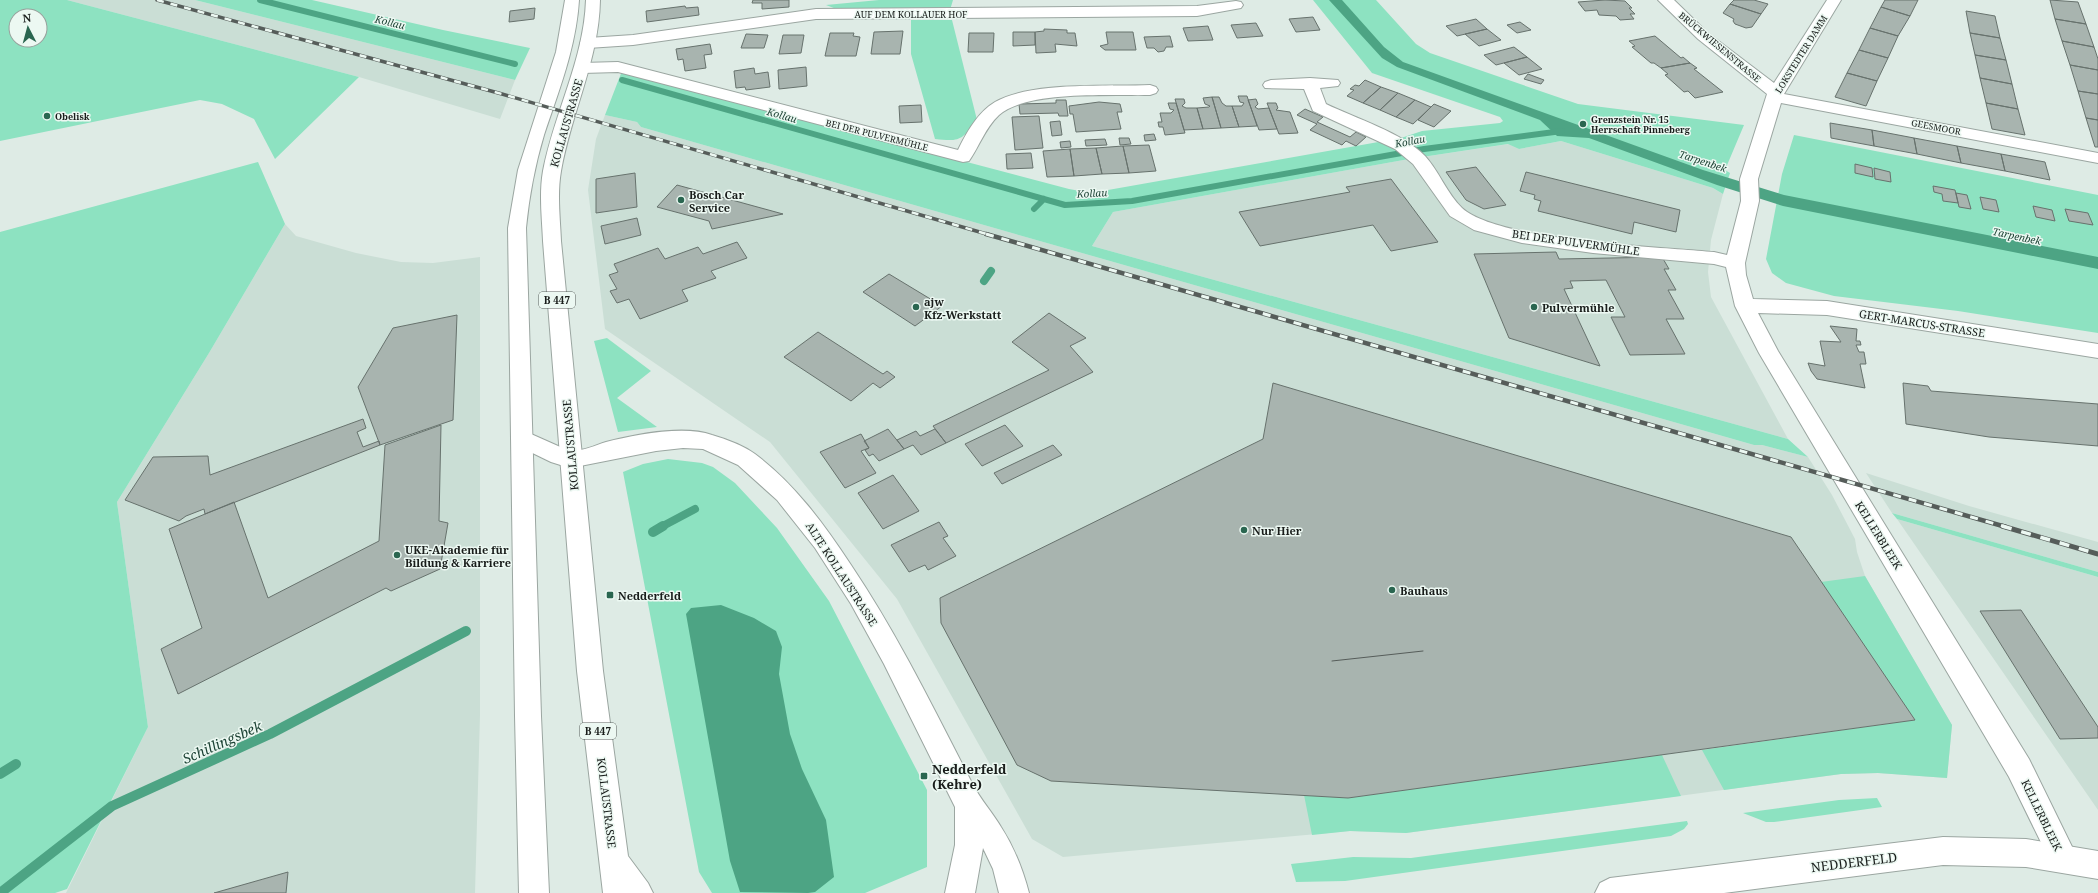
<svg xmlns="http://www.w3.org/2000/svg" width="2098" height="893" font-family="'Noto Serif',serif">
  <style>
    .built { fill: #caded5 }
    .green { fill: #8de2c1; fill-rule: evenodd }
    .water { fill: #4da484 }
    .lines { fill: none; stroke-linecap: round; stroke-linejoin: round }
    .stream-far2 { stroke: #4da484; stroke-width: 6 }
    .stream-far1 { stroke: #4da484; stroke-width: 8 }
    .stream { stroke: #4da484; stroke-width: 10 }
    .building { fill: #a8b4af; stroke: #67726d }
    .minor-casing { stroke: #9ba6a1; stroke-width: 2 }
    .major-casing { stroke: #9ba6a1; stroke-width: 2 }
    .minor { fill: #fff; fill-rule: evenodd }
    .major { fill: #fff; fill-rule: evenodd }
    .tram { stroke: #565d5a; stroke-width: 1 }
    .rail-far2-casing { stroke: #565d5a; stroke-width: 3.5 }
    .rail-far1-casing { stroke: #565d5a; stroke-width: 4.5 }
    .rail-casing { stroke: #565d5a; stroke-width: 5 }
    .rail-far2 { stroke: #ecf8f2; stroke-width: 2.5; stroke-dasharray: 7; stroke-linecap: butt }
    .rail-far1 { stroke: #ecf8f2; stroke-width: 3; stroke-dasharray: 8; stroke-linecap: butt }
    .rail { stroke: #ecf8f2; stroke-width: 3.5; stroke-dasharray: 10; stroke-linecap: butt }
    .poi-dot { fill: #2a6650; stroke: #ecf8f2; stroke-width: 1.5 }
    .labels { text-anchor: middle; dominant-baseline: central; stroke-width: 3; stroke-linejoin: round; paint-order: stroke }
    .far-street-label { font-size: 9px; fill: #191d1b; stroke: #ecf8f2 }
    .far-poi-label { font-size: 9px; font-weight: bold; fill: #191d1b; stroke: #ecf8f2; text-anchor: start }
    .far-water-label { font-size: 10px; font-style: italic; fill: #1d4335; stroke: #ecf8f2 }
    .shield { fill: #ecf8f2; stroke: #585f5c; stroke-width: 1 }
    .shield-label { font-size: 10px; font-weight: bold; fill: #191d1b }
    .street-label { font-size: 11px; fill: #191d1b; stroke: #ecf8f2 }
    .poi-label { font-size: 11px; font-weight: bold; fill: #191d1b; stroke: #ecf8f2; text-anchor: start }
    .near-poi-label { font-size: 13px; font-weight: bold; fill: #191d1b; stroke: #ecf8f2; text-anchor: start }
    .near-street-label { font-size: 13px; fill: #191d1b; stroke: #ecf8f2 }
    .near-water-label { font-size: 14px; font-style: italic; fill: #1d4335; stroke: #ecf8f2 }
  </style>
  <rect width="100%" height="100%" fill="#deebe5"/>
  <path class="built" d="M67 0H195L515 80 500 119 359 77Z
    M605 115 637 122 641 127 1754 445H1762L1808 457 1832 495 1855 539 1857 552 1865 576 1952 725 1947 778 1878 773 1841 774 1406 833 1350 831 1063 857 1032 839 897 599 770 442 605 329 588 190 596 139Z
    M1561 141 1713 188 1723 194 1711 240 1708 272 1711 297 1788 439 1092 246 1113 212 1409 159 1509 144 1519 149Z
    M285 224 296 236 356 253 401 262 433 263 480 257V715L475 893H66L148 727 117 502 209 353Z
    M1866 473 1969 506 2098 542V572L1892 513Z
    M1897 519 2098 577V810Z"/>
  <path class="green" d="M0 0H67L359 77 275 159 254 119 222 104 200 100 0 141ZM16 16H40V40H16Z
    M195 0H312L443 30 530 48 515 80Z
    M879 0H953L950 10H839L826 5Z
    M1313 0H1376L1416 44 1430 53 1578 104 1744 125 1725 170 1730 173 1723 194 1713 188 1561 141 1519 149 1508 144 1409 159 1113 212 1092 246 1788 439 1808 457 1762 445H1754L641 127 637 122 605 115 622 71 1069 189 1091 193 1401 138 1422 131 1500 123 1503 121 1500 117 1372 73Z
    M911 20H952L977 120C962 140 960 142 935 139L911 54Z
    M1794 135 2098 195V333L1958 311 1834 296 1786 283 1772 273 1766 259 1782 174Z
    M258 162 285 224 209 353 117 502 148 727 67 889 55 893H0V232Z
    M607 338 651 371 617 398 657 427 618 432 594 341Z
    M668 459 702 463 713 467 735 483 777 528 829 601 927 790V867L865 893H712L699 872 623 472 643 464Z
    M1892 513 2098 572V577L1897 519Z
    M1865 576 1952 725 1947 778 1878 773 1841 774 1724 790 1702 750 1915 720 1821 582Z
    M1662 755 1681 796 1406 833 1350 831 1312 835 1304 795 1348 798Z
    M1877 798 1882 807 1774 822H1766L1743 813 1839 800Z
    M1687 821 1688 824 1684 829 1671 836 1345 881 1296 882 1291 864 1353 857 1411 858Z"/>
  <path class="water" d="M1329 0H1342L1384 47 1403 62 1703 170 1784 195 2098 257V269L1783 206 1717 185 1589 138 1557 136 1540 120 1397 67 1382 58Z
    M721 605 754 618 776 631 782 647 779 674 790 734 802 769 826 820 834 877 815 892 808 893 740 892 730 861 686 614 691 608Z"/>
  <g class="lines">
    <path class="stream-far2" d="M260 0 515 64
      M622 80 1065 205 1132 201 1424 149 1562 131
      M1034 209 1044 199"/>
    <path class="stream-far1" d="M984 281 991 271
      M661 527 695 509"/>
    <path class="stream" d="M653 532 663 526
      M0 774 16 764
      M0 893 112 806 270 734 466 631"/>
  </g>
  <path class="building" d="M753 0H789V7L762 9V3H752Z
    M1605 0 1625 1 1632 8H1629L1635 14H1630L1634 19 1620 20 1616 16 1599 15 1597 10 1585 11 1578 2Z
    M1734 0H1754L1768 4 1761 14 1730 4Z
    M1885 0H1918L1910 16 1881 7Z
    M2050 0 2078 2 2086 24 2055 19Z
    M1730 4 1761 14 1752 27 1746 28 1735 24 1733 21 1734 19 1723 13Z
    M685 6 686 8 698 7 699 15 647 22 646 11Z
    M1881 7 1910 16 1898 36 1870 28Z
    M535 8 534 19 509 22 510 11Z
    M1966 11 1995 16 2000 38 1970 33Z
    M1313 17 1320 30 1296 32 1289 19Z
    M1476 19 1487 29 1457 36 1446 26Z
    M2055 19 2086 24 2094 47 2062 41Z
    M1520 22 1531 30 1517 33 1507 25Z
    M1256 23 1263 36 1237 38 1231 25Z
    M1208 26 1213 40 1188 41 1183 28Z
    M1870 28 1898 36 1888 58 1859 50Z
    M1044 29 1067 30V33H1075L1077 46 1055 44 1056 52 1036 53 1035 32 1044 31Z
    M1487 29 1501 40 1479 46 1465 34Z
    M903 31 900 54H871L874 32Z
    M1013 32H1035V45L1013 46Z
    M1106 32H1133L1136 50H1105L1100 46 1108 44Z
    M830 33H854L853 36 860 37 856 56H825Z
    M969 33H994L993 52H968Z
    M1970 33 2000 38 2006 60 1975 55Z
    M746 34 768 35 764 48H741Z
    M783 35H804L801 53 779 54Z
    M1170 36 1173 47H1166L1164 51 1158 52 1154 48H1147L1144 37Z
    M1655 36 1681 58 1683 57 1690 63 1661 68 1654 63H1651L1632 47 1635 46 1629 41Z
    M2062 41 2094 47 2098 59V70L2070 65Z
    M710 44 712 54 704 55 706 68 685 71 683 59 678 60 676 49Z
    M1514 47 1527 57 1496 65 1484 55Z
    M1859 50 1888 58 1877 81 1847 73Z
    M1975 55 2006 60 2012 84 1980 78Z
    M1527 57 1542 69 1519 75 1504 63Z
    M1690 63 1697 68 1694 69 1723 92 1695 98 1688 91 1684 92 1665 75 1668 74 1661 68Z
    M2070 65 2098 70V94L2078 91Z
    M806 67 807 86 779 89 778 70Z
    M754 68 755 74 768 72 770 87 746 90 745 87 736 88 734 71Z
    M1847 73 1877 81 1866 106 1835 97Z
    M1528 74 1544 80 1541 84 1524 79Z
    M1980 78 2012 84 2018 109 1986 103Z
    M1365 80 1381 87 1363 103 1347 96 1354 90 1350 89 1355 85 1359 86Z
    M1381 87 1398 93 1380 110 1363 103Z
    M2078 91 2098 94V120L2086 118Z
    M1398 93 1415 100 1396 117 1380 110Z
    M1238 96H1247L1257 126 1239 127 1232 106H1242L1244 103 1240 102Z
    M1212 97H1219L1222 103 1226 106H1232L1239 127 1221 128Z
    M1212 97 1221 128 1203 129 1197 108 1209 107 1210 106 1205 104 1203 98Z
    M1175 99H1184L1185 103 1182 106 1186 108H1197L1203 129 1184 130Z
    M1256 99 1258 104 1255 107 1258 109 1269 108 1277 129 1259 130 1248 100Z
    M1056 100H1066L1068 116H1059L1058 113 1020 114 1019 104 1056 103Z
    M1415 100 1431 107 1413 124 1396 117Z
    M1099 102 1120 104 1122 112H1117L1121 129 1076 132 1073 114H1070L1069 106Z
    M1168 103H1176L1185 133 1165 135 1163 127H1159L1158 122H1162L1160 113H1171L1174 110 1170 109Z
    M1267 103H1276L1278 108 1276 110 1290 112 1298 133 1279 134Z
    M1986 103 2018 109 2025 135 1992 129Z
    M1434 104 1451 111 1434 127 1418 120Z
    M921 105 922 122 900 123 899 106Z
    M1305 109 1323 117 1317 122 1350 137 1356 132 1366 137 1356 146 1346 141 1342 145 1310 130 1317 124 1297 115Z
    M1039 116 1043 148 1015 150 1012 117Z
    M2086 118 2098 120V147H2095Z
    M1060 121 1062 135 1052 136 1050 122Z
    M1830 123 1872 130 1874 146 1831 138Z
    M1872 130 1914 138 1917 154 1874 146Z
    M1154 134 1156 140 1145 141 1144 135Z
    M1119 138H1129L1131 144 1120 145Z
    M1914 138 1957 146 1961 163 1917 154Z
    M1105 139 1107 145 1086 146 1085 140Z
    M1070 141 1071 147 1061 148 1060 142Z
    M1149 145 1156 171 1129 173 1123 146Z
    M1123 146 1129 173 1102 174 1096 148Z
    M1957 146 2001 154 2005 171 1961 163Z
    M1096 148 1102 174 1074 176 1070 149Z
    M1070 149 1074 176 1047 177 1043 151Z
    M1031 153 1033 168 1007 169 1006 154Z
    M2001 154 2045 162 2050 180 2005 171Z
    M1855 164 1872 168 1873 177 1855 173Z
    M1476 167 1506 205 1484 209 1466 200 1446 172Z
    M1874 168 1890 172 1891 182 1875 179Z
    M1526 172 1680 210 1676 232 1634 222 1632 234 1538 211 1541 201 1534 199 1535 195 1520 191Z
    M635 173 637 207 596 213V179Z
    M1391 179 1438 242 1391 251 1373 225 1260 246 1239 212 1350 192 1346 187Z
    M677 185 783 214 712 229 709 221 657 207Z
    M1933 186 1955 190 1958 203 1943 201 1942 194 1934 192Z
    M1956 193 1967 195 1971 209 1959 207Z
    M1980 197 1996 200 1999 212 1983 209Z
    M2033 206 2052 210 2055 221 2036 217Z
    M2065 209 2088 213 2093 225 2069 221Z
    M637 218 641 235 605 244 601 226Z
    M737 242 747 258 711 271 716 278 682 290 688 301 640 319 629 299 617 303 610 291 617 289 609 275 618 272 614 264 658 248 665 259 698 247 703 254Z
    M1556 252 1559 259 1662 257 1669 269H1664L1676 290H1668L1684 319H1666L1685 354 1630 355 1611 317H1625L1606 280 1570 281 1573 288 1564 289 1600 366 1509 338 1474 254Z
    M889 274 942 306 915 326 863 292Z
    M1049 313 1086 338 1070 346 1093 372 946 443 933 426 1049 370 1012 342Z
    M457 315 453 420 380 445 358 387 393 328Z
    M1830 326 1857 329 1856 341H1860L1861 345H1856L1859 352H1864L1866 364H1860L1865 388 1817 379 1811 371 1808 363 1825 366 1820 341 1841 342Z
    M818 332 883 374 887 371 895 377 880 388 873 383 851 401 784 357Z
    M1273 383 1791 537 1915 720 1348 798 1051 781 1017 765 941 623 940 598 1263 439Z
    M1903 383 1928 386 1931 391 2098 404V446L1989 437 1906 424Z
    M363 419 366 428 357 432 363 447 379 441 380 445 205 514 204 509 186 516 179 521 125 500 153 457 208 456 210 475Z
    M441 425 439 521 448 523 440 569 391 591 386 588 178 694 161 649 202 628 169 529 234 502 268 598 379 541 385 445Z
    M1005 425 1023 446 982 466 965 444Z
    M888 429 904 449 879 461 873 454 869 456 865 450 869 448 864 441Z
    M935 429 946 443 921 455 913 445 904 449 897 440 916 431 920 436Z
    M861 434 869 448 861 451 876 473 845 488 820 452Z
    M1053 445 1062 455 1002 484 994 473Z
    M893 475 919 511 883 529 858 493Z
    M939 522 948 536 943 538 956 556 928 570 925 565 909 572 891 545Z
    M2021 610 2098 727V738L2060 739 1980 611Z
    M288 872 286 893H214Z"/>
  <g class="lines">
    <g class="minor-casing">
      <path id="minor" d="M1658 0H1674L1708 33 1774 83 1827 0H1841L1784 94 2098 153V163L1781 103 1758 179 1759 201 1745 263 1746 275 1753 299 1827 301 2098 344V358L1827 315 1758 313 1778 351 2029 759 2078 859 2074 869 2064 873 2054 869 2009 777 1759 353 1735 306 1726 267 1714 264 1593 253 1522 243 1474 230 1450 216 1413 164 1395 149 1313 111 1304 89 1265 88 1263 85 1265 82 1271 80 1310 78 1338 80 1340 83 1338 86 1320 88 1326 104C1355 118 1403 133 1425 156 1439 171 1447 194 1462 208 1498 241 1661 247 1714 252L1727 255 1741 201 1740 179 1767 94 1698 39Z
        M1236 1 1241 2 1243 5 1241 8 1197 16 816 19 633 45 588 48 582 46 580 43 582 40 588 38 633 35 816 9 1197 6Z
        M618 62 958 150C966 133 978 112 995 102 1032 81 1107 87 1150 85L1156 87 1158 90 1156 93 1150 95C1113 96 1027 90 999 115 985 128 980 145 969 161L963 162 618 72 582 73 576 71 574 68 576 65 582 63Z
        M522 430 567 450C580 453 593 446 606 442 634 435 684 425 712 435 726 439 744 446 755 454 794 483 824 524 851 565 898 635 935 711 973 785 981 800 992 812 1001 827 1014 847 1023 870 1029 893H999L993 869 983 848 975 893H945L955 845V807L884 664 851 604 815 548 777 500 738 465 703 449 683 448 656 451 570 468 551 462 514 444 511 438 514 432Z"/>
    </g>
    <g class="major-casing">
      <path id="major" d="M565 0H579C576 48 559 90 544 135 535 165 529 197 526 228L541 716 549 893H519L515 716 508 228 518 170 556 52Z
        M586 0H600C599 60 571 113 561 171 557 194 560 218 561 241L603 671 628 856 648 883 653 893H603L577 671 543 241C542 218 539 194 543 171 554 113 584 60 586 0Z
        M1943 837 2026 839 2098 851V879L2026 867 1943 865 1724 893H1595L1600 883 1610 878Z"/>
    </g>
    <use href="#minor" class="minor"/>
    <use href="#major" class="major"/>
    <path class="tram" d="M1332 661 1423 651"/>
    <g class="rail-far2-casing">
      <path id="rail-far2" d="M157 0 502 94 990 235"/>
    </g>
    <g class="rail-far1-casing">
      <path id="rail-far1" d="M986 234 2006 527"/>
    </g>
    <g class="rail-casing">
      <path id="rail" d="M2002 526 2098 554"/>
    </g>
    <use href="#rail-far2" class="rail-far2"/>
    <use href="#rail-far1" class="rail-far1"/>
    <use href="#rail" class="rail"/>
  </g>
  <g class="poi-dot">
    <circle cx="47" cy="116" r="4"/>
    <circle cx="1583" cy="124" r="4"/>
    <circle cx="681" cy="200" r="4"/>
    <circle cx="916" cy="307" r="4"/>
    <circle cx="1534" cy="307" r="4"/>
    <circle cx="1244" cy="530" r="4"/>
    <circle cx="397" cy="555" r="4"/>
    <circle cx="1392" cy="590" r="4"/>
    <rect x="606" y="591" width="8" height="8" rx="2"/>
    <rect x="920" y="772" width="8" height="8" rx="2"/>
  </g>
  <g class="labels">
    <g class="far-street-label">
      <text x="911" y="14">AUF DEM KOLLAUER HOF</text>
      <text transform="translate(1720 47) rotate(40)">BRÜCKWIESENSTRASSE</text>
      <text transform="translate(1801 54) rotate(-58)">LOKSTEDTER DAMM</text>
      <text transform="translate(1936 127) rotate(11)">GEESMOOR</text>
      <text transform="translate(877 135) rotate(14)">BEI DER PULVERMÜHLE</text>
    </g>
    <g class="far-poi-label">
      <text x="55" y="116">Obelisk</text>
      <text x="1591" y="119">Grenzstein Nr. 15<tspan x="1591" dy="10">Herrschaft Pinneberg</tspan></text>
    </g>
    <g class="far-water-label">
      <text transform="translate(390 22) rotate(14)">Kollau</text>
      <text transform="translate(782 115) rotate(16)">Kollau</text>
      <text transform="translate(1410 141) rotate(-10)">Kollau</text>
      <text transform="translate(1703 161) rotate(18)">Tarpenbek</text>
      <text transform="translate(1092 193) rotate(-3)">Kollau</text>
      <text transform="translate(2017 236) rotate(12)">Tarpenbek</text>
    </g>
    <g class="shield">
      <rect x="539" y="292" width="36" height="16" rx="3"/>
      <rect x="580" y="723" width="36" height="16" rx="3"/>
    </g>
    <g class="shield-label">
      <text x="557" y="300">B 447</text>
      <text x="598" y="731">B 447</text>
    </g>
    <g class="street-label">
      <text transform="translate(566 123) rotate(-74)">KOLLAUSTRASSE</text>
      <text transform="translate(1576 242) rotate(8)">BEI DER PULVERMÜHLE</text>
      <text transform="translate(1922 323) rotate(9)">GERT-MARCUS-STRASSE</text>
      <text transform="translate(570 445) rotate(-95)">KOLLAUSTRASSE</text>
      <text transform="translate(1879 535) rotate(58)">KELLERBLEEK</text>
      <text transform="translate(842 574) rotate(57)">ALTE KOLLAUSTRASSE</text>
      <text transform="translate(607 803) rotate(83)">KOLLAUSTRASSE</text>
      <text transform="translate(2042 815) rotate(64)">KELLERBLEEK</text>
    </g>
    <g class="poi-label">
      <text x="689" y="194">Bosch Car<tspan x="689" dy="13">Service</tspan></text>
      <text x="924" y="301">ajw<tspan x="924" dy="13">Kfz-Werkstatt</tspan></text>
      <text x="1542" y="307">Pulvermühle</text>
      <text x="1252" y="530">Nur Hier</text>
      <text x="405" y="549">UKE-Akademie für<tspan x="405" dy="13">Bildung &amp; Karriere</tspan></text>
      <text x="1400" y="590">Bauhaus</text>
      <text x="618" y="595">Nedderfeld</text>
    </g>
    <g class="near-poi-label">
      <text x="932" y="769">Nedderfeld<tspan x="932" dy="15">(Kehre)</tspan></text>
    </g>
    <g class="near-street-label">
      <text transform="translate(1854 862) rotate(-7)">NEDDERFELD</text>
    </g>
    <g class="near-water-label">
      <text transform="translate(222 742) rotate(-24)">Schillingsbek</text>
    </g>
  </g>
  <g transform="translate(28 28) rotate(354)"><circle r="19" fill="#ecf8f2" stroke="#98a09c"/>
  <path d="M0-3L7 15L0 10L-7 15Z" fill="#2a6650"/>
  <text y="-6" font-size="11" font-weight="bold" text-anchor="middle" fill="#191d1b">N</text>
  </g>
</svg>
